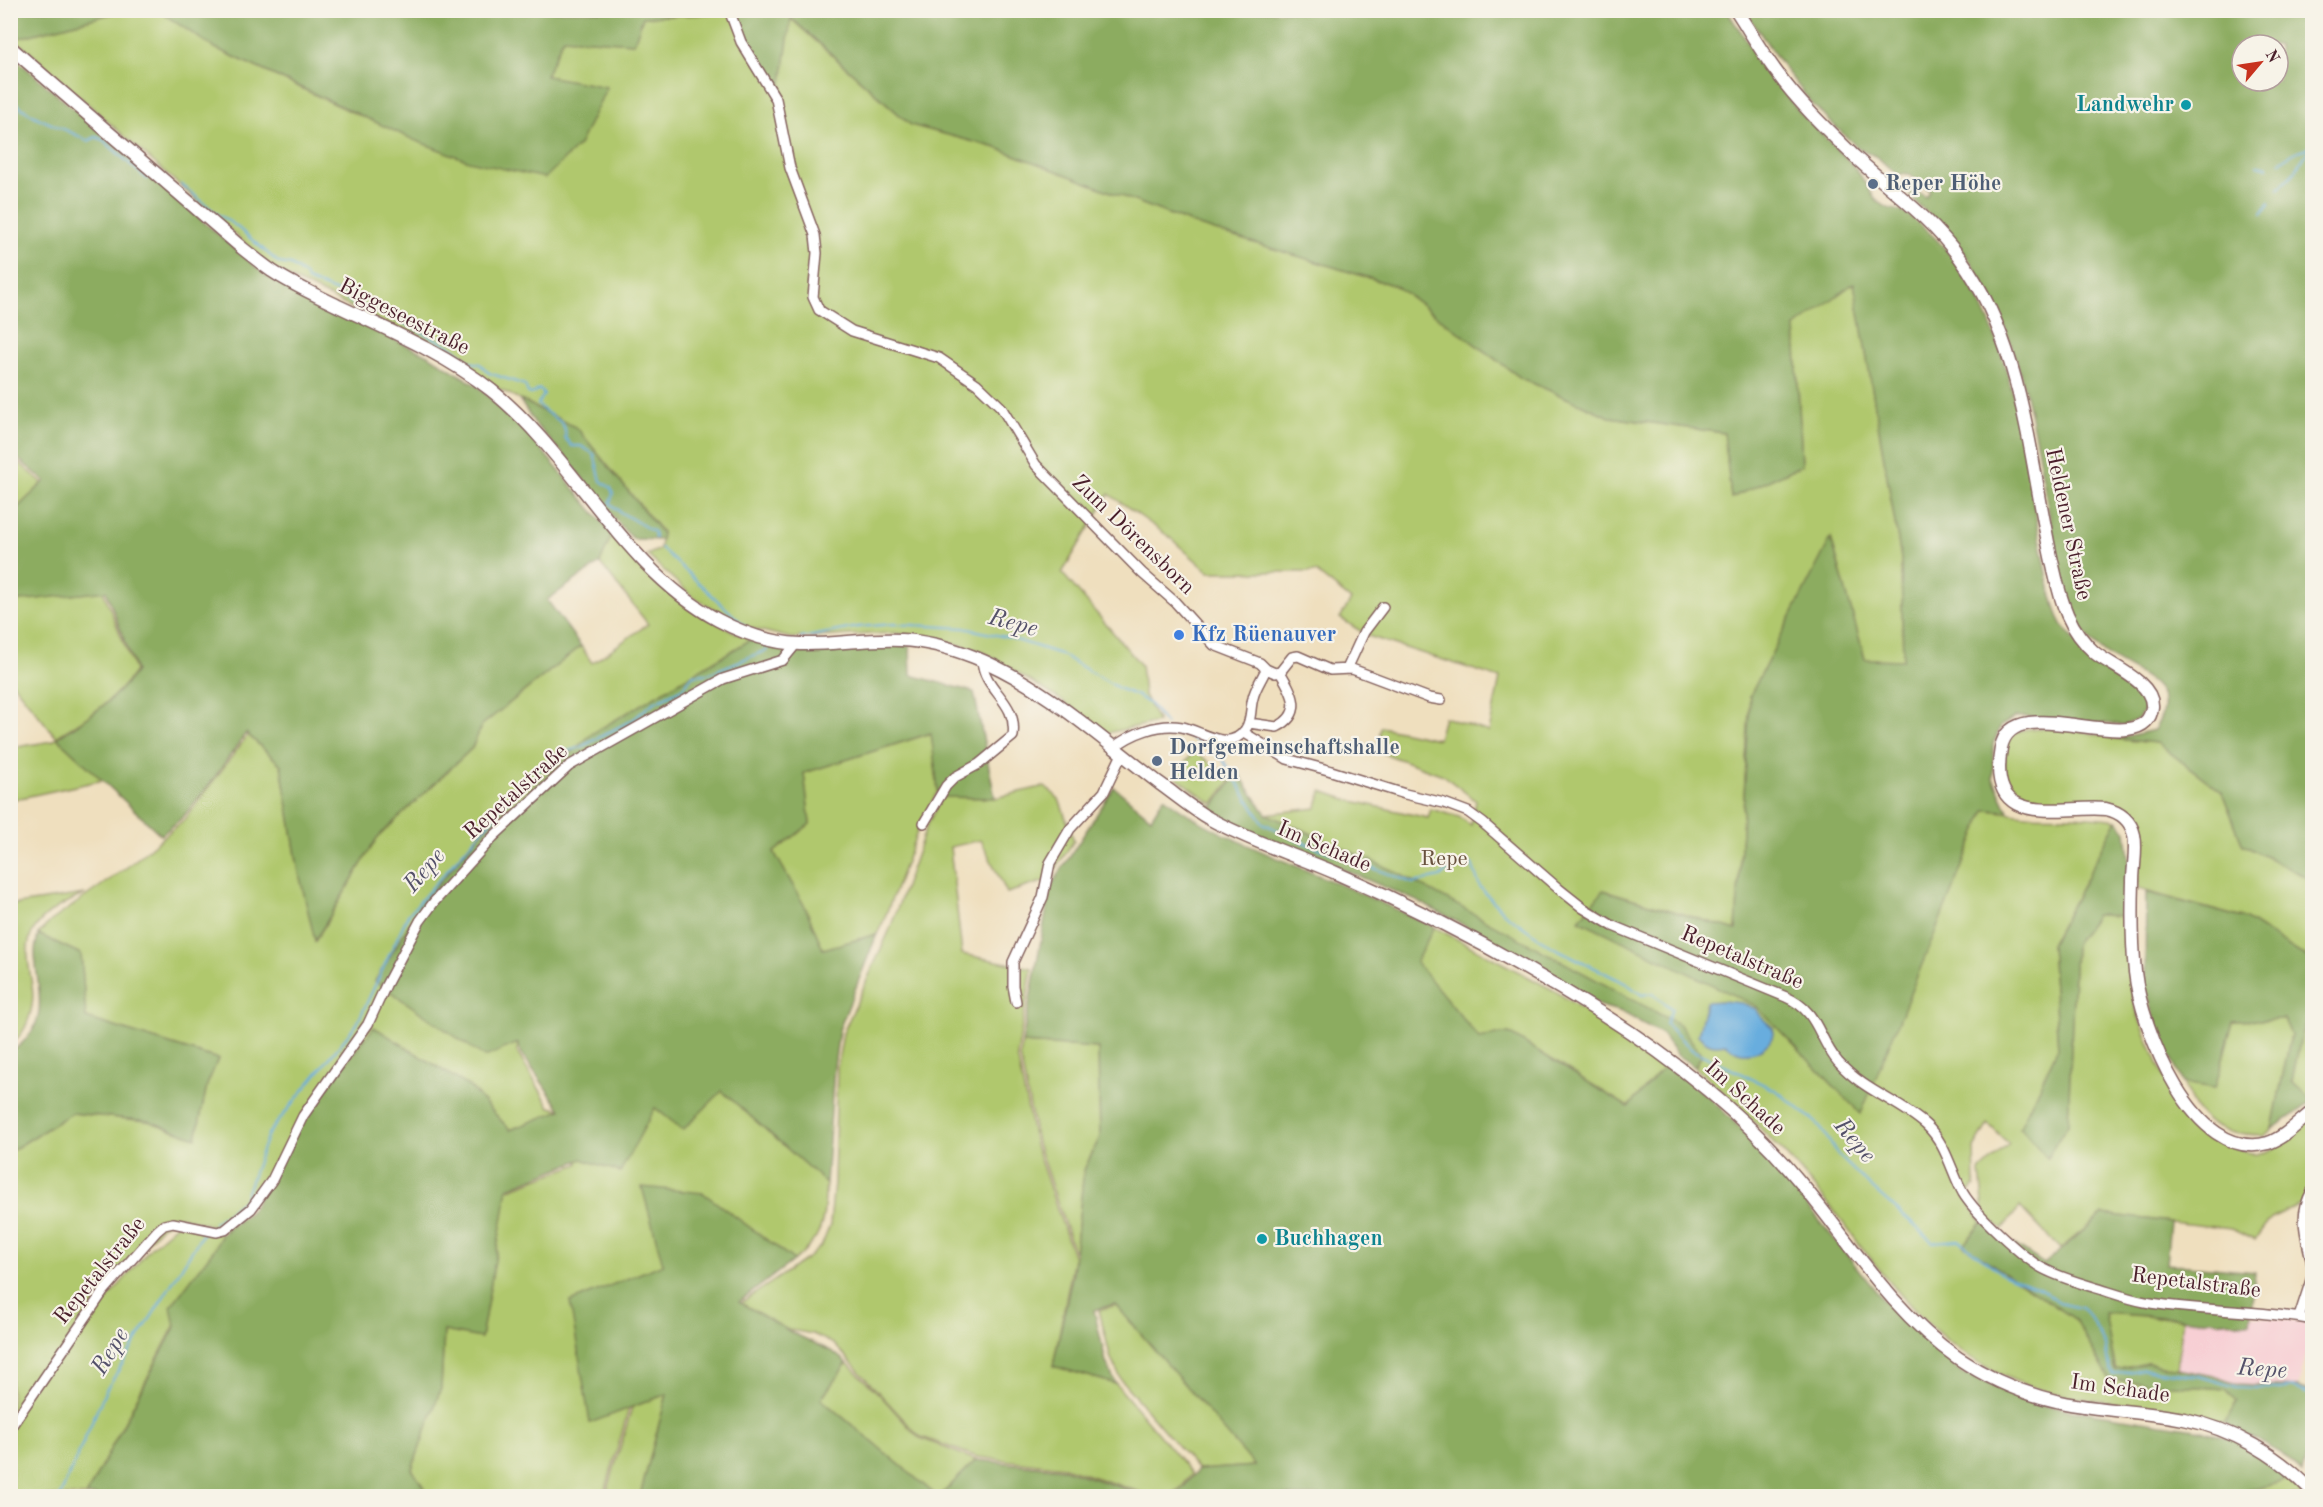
<svg xmlns="http://www.w3.org/2000/svg" width="2323" height="1507" font-family="'Old Standard TT',serif">
  <style>
    .built { fill: #f7cfd4 }
    .green { fill: #b0c86d; stroke: #7d744c; stroke-width: 1.5 }
    .forest { fill: #8cac60; stroke: #6b6646; stroke-width: 1.5; fill-rule: evenodd }
    .water { fill: #68adde; stroke: #596684; stroke-width: 1.5 }
    .lines { fill: none; stroke-linecap: round; stroke-linejoin: round }
    .stream { stroke: #68adde; stroke-width: 2 }
    .street-casing { stroke: #84625e; stroke-width: 12 }
    .secondary-casing { stroke: #84625e; stroke-width: 15 }
    .street { stroke: #fff; stroke-width: 9 }
    .secondary { stroke: #fff; stroke-width: 12 }
    .culture-dot { fill: #0f9aa8; stroke: #f7f3e8; stroke-width: 2 }
    .service-dot { fill: #5c6f8a; stroke: #f7f3e8; stroke-width: 2 }
    .shop-dot { fill: #3f7fe0; stroke: #f7f3e8; stroke-width: 2 }
    .labels { text-anchor: middle; dominant-baseline: central; stroke-width: 4.5; stroke-linejoin: round; paint-order: stroke }
    .culture-label { font-size: 22px; font-weight: bold; fill: #0d838f; stroke: #f7f3e8; text-anchor: end }
    .service-label { font-size: 22px; font-weight: bold; fill: #4e5e75; stroke: #f7f3e8; text-anchor: start }
    .street-label { font-size: 22px; fill: #4a1f2b; stroke: #f7f3e8 }
    .shop-label { font-size: 22px; font-weight: bold; fill: #366cbe; stroke: #f7f3e8; text-anchor: start }
    .park-label { font-size: 22px; fill: #69523f; stroke: #f7f3e8 }
    .water-label { font-size: 24px; font-style: italic; fill: #54516a; stroke: #f7f3e8 }
  </style>
  <rect width="100%" height="100%" fill="#f7f3e8"/>
  <filter id="ink" filterUnits="userSpaceOnUse"><feTurbulence type="fractalNoise" baseFrequency=".0167" numOctaves="2"/><feDisplacementMap in="SourceGraphic" scale="12" xChannelSelector="R" yChannelSelector="G"/><feConvolveMatrix kernelMatrix="1 2 1 2 8 2 1 2 1" color-interpolation-filters="sRGB"/></filter>
  <filter id="wash" filterUnits="userSpaceOnUse"><feTurbulence type="fractalNoise" baseFrequency=".008" numOctaves="4" result="noise"/><feDisplacementMap in="SourceGraphic" scale="24" xChannelSelector="R" yChannelSelector="G"/><feGaussianBlur stdDeviation="1.35" result="paint"/><feColorMatrix in="noise" values="0 0 0 0 0 0 0 0 0 0 0 0 0 0 0 0 0 1.4 0 .05"/><feComposite in="paint" operator="in"/></filter>
  <g filter="url(#wash)">
    <rect width="100%" height="100%" fill="#efdfbe"/>
    <path class="built" d="M2251 1315 2312 1323V1332L2298 1387 2236 1384 2212 1376 2177 1369 2183 1319 2250 1323Z"/>
    <path class="green" d="M122 11H159L213 47 358 115 606 87 546 76 563 38 634 43 643 17 730 13 780 96 790 18 911 125 997 148 1202 227 1396 286 1521 378 1610 417 1725 433 1731 498 1802 465 1795 327 1854 282 1901 558 1903 660 1865 659 1831 539 1750 696 1736 930 1604 890 1737 986 1860 1113 1985 810C2000 811 2014 814 2027 815 2057 816 2087 815 2117 820L2051 944 2058 1048 2020 1128 2068 1124 2075 944 2096 915 2126 916C2127 944 2127 974 2134 1002 2138 1018 2145 1034 2152 1049 2168 1089 2186 1130 2229 1146 2238 1150 2250 1154 2260 1153 2279 1151 2298 1129 2312 1117V1183L2300 1204 2271 1218 2255 1240 2231 1229 2103 1214 2060 1249 2020 1207 2002 1229 1984 1214 1980 1171 2009 1144 1988 1124 1974 1148 1975 1186 1965 1196 1982 1223 1964 1245 2075 1319 2110 1380 2226 1389 2237 1401 2225 1423C2210 1419 2195 1413 2181 1411 2120 1402 2060 1402 2004 1376 1924 1339 1878 1266 1825 1200 1786 1151 1741 1108 1695 1067L1699 1059 1676 1036 1308 832 1266 814 1316 808 1322 791 1348 800 1428 818 1431 809 1459 817 1471 825 1476 801 1443 775 1377 751 1381 727 1438 739 1444 717 1489 732 1500 678 1368 636 1340 618 1351 600 1316 572H1209L1168 536 1109 494 1062 573 1141 665 1144 695 1158 722 1107 733 1058 698 982 651 939 639 895 633 791 638 750 628 694 598 647 555 660 549 662 532 577 428 491 385 454 357 276 271 15 39Z
      M11 456 43 483 11 514Z
      M612 534 688 608 750 640 593 733 482 832 421 905 518 1043 517 1052 550 1107 562 1110 510 1130 470 1087 437 1068 272 1180 225 1230 181 1216 162 1226 103 1292 55 1362 151 1247 183 1219 222 1234 86 1496H11V1151L72 1113 148 1121 196 1138 207 1085 218 1059 86 1018 81 954 38 934 51 921 126 868 185 819 248 735 281 765 299 873 316 940 377 838 472 748 482 725 581 646 592 663 648 624 600 563Z
      M103 591 135 671C115 701 86 718 56 737L11 681 10 602Z
      M2039 728 2072 729 2116 739 2157 743 2222 792 2243 845 2312 880V961L2246 919 2138 889 2140 827C2135 820 2129 810 2122 806 2094 790 2031 827 2010 787 2003 772 2004 758 2008 742 2012 729 2028 729 2039 728Z
      M932 733 938 791 921 822 883 922 877 934 823 950 805 907 774 852 810 824 804 773Z
      M57 738 103 780 11 800V748L53 741Z
      M1194 751 1232 779 1213 804 1175 776Z
      M1045 786 1059 799 1074 841 1048 880 1007 893 981 840 950 847 962 954 1032 968 1017 1056 1035 1145 1074 1258 1053 1366 1116 1384 1192 1474 1181 1488 1168 1496H1152L1064 1467 977 1457 919 1436 834 1344 813 1334 785 1329 741 1303 809 1257 822 1245 830 1225 834 1182 837 1068 843 1033 890 929 927 825 942 797 995 798Z
      M85 894C67 902 43 913 33 931 23 949 30 968 32 986 35 1004 28 1034 11 1043V905Z
      M1434 927 1555 991 1666 1065 1628 1107 1509 1033 1479 1038 1415 962Z
      M2312 1011V1100L2292 1081 2302 1031Z
      M2284 1019 2291 1035 2272 1129 2264 1136C2242 1136 2214 1132 2199 1113 2192 1105 2188 1093 2183 1083L2215 1088 2233 1021Z
      M1022 1043 1098 1048 1100 1137 1084 1170 1075 1254 1037 1143 1020 1056Z
      M722 1091 826 1183C823 1220 826 1235 794 1260L703 1193 663 1264 590 1422 629 1408 604 1496H429L412 1469 441 1388 444 1330 481 1337 507 1190 578 1164V1161L655 1107Z
      M1116 1305 1255 1466 1198 1470 1122 1381 1111 1359 1099 1310Z
      M2104 1313 2183 1319 2177 1369 2147 1363 2116 1370Z
      M847 1363 880 1395 918 1437 976 1460 940 1496H937L821 1399Z
      M667 1394 640 1496H606L632 1407Z
      M2286 1479 2309 1496H2231Z"/>
    <path class="forest" d="M11 10H122V11L15 39 11 35Z
      M159 11H1727C1752 49 1776 87 1807 120 1823 137 1844 153 1858 172 1864 180 1868 190 1875 198 1887 213 1894 206 1906 214 1934 233 1958 261 1974 291 2018 369 2024 462 2042 548 2047 571 2050 597 2059 618 2076 657 2137 672 2145 707L2138 719 2125 725 2028 717H2015L2001 726 1993 744V778L2008 811 1985 810 1861 1114 1756 1006 1579 920 1603 890 1736 930 1750 696 1831 538 1865 659 1903 660 1901 558 1854 283 1795 327 1802 465 1731 498 1724 433 1610 417 1521 378 1396 286 1202 227 997 148 911 125 791 18 780 97 730 13 643 17 634 43 563 38 546 76 607 87 579 145 545 178 469 161 414 140 213 47Z
      M1745 11H2312V880L2243 845 2222 792 2157 743 2116 739 2154 730C2185 683 2132 675 2105 653 2087 639 2073 620 2067 598 2038 489 2038 368 1976 271 1970 261 1963 250 1956 241 1943 224 1924 212 1910 196L1912 192 1917 191 1926 197 1930 191 1909 174H1896L1877 157 1857 147 1814 106 1785 69ZM2242 45H2278V81H2242Z
      M10 54 265 275 333 312 428 355 476 385 530 436 612 534 600 563 547 600 581 646 482 725 472 748 377 838 315 941 299 873 281 765 246 733 212 781 183 817 161 835 57 738C87 719 115 700 136 671L106 591 11 602V514L45 481 11 453Z
      M519 399 577 428 662 533 661 540 634 539 624 530 565 456 536 425Z
      M750 640 793 653 904 645 910 647 911 675 974 692 995 798 942 797 938 791 931 733 804 773 810 824 774 852 805 907 823 949 877 934 839 1030 834 1067 826 1183 722 1091 683 1130 655 1108 620 1172 582 1159 508 1188 481 1338 444 1331 441 1388 412 1469 429 1496H86L175 1327 171 1306 215 1248 222 1234 252 1210 304 1117 374 1027 470 1087 510 1130 561 1110 520 1051 518 1043 485 1057 375 981 421 905 482 832 593 733Z
      M1238 773 1266 814 1394 871 1680 1025 1702 1055 1695 1067 1677 1055 1662 1034 1622 1012 1598 1005 1539 964 1417 901 1293 848 1240 828 1206 812 1170 787 1174 781 1213 807Z
      M1114 787 1151 818 1164 797C1205 830 1255 848 1303 869 1347 887 1391 907 1434 927L1416 962 1479 1038 1509 1033 1628 1107 1666 1065 1710 1098 1767 1155 1883 1300 1962 1373 2039 1405 2201 1430 2237 1441 2276 1468 2286 1479 2231 1496H1171L1182 1489 1198 1470 1255 1466 1115 1304 1094 1310 1106 1362 1116 1384 1053 1366 1073 1272 1084 1170 1100 1137 1098 1048 1022 1043 1051 886Z
      M2117 820 2126 831 2129 860 2126 916 2096 915 2075 944 2068 1124 2047 1158 2020 1127 2058 1048 2051 945Z
      M2146 892 2246 919 2312 961V1011L2302 1031 2292 1081 2312 1100V1102L2272 1129 2291 1035 2284 1019 2233 1021 2215 1088 2183 1083 2160 1036 2145 986Z
      M38 934 81 954 86 1018 218 1059 207 1085 196 1138 148 1121 72 1113 11 1151V1050C18 1049 21 1044 26 1039 49 1016 36 982 35 953 35 947 37 940 38 934Z
      M642 1187 703 1193 794 1260 739 1302 791 1332 833 1352 847 1363 821 1399 937 1496H640L667 1394 590 1423 570 1302 663 1264Z
      M2103 1214 2170 1222 2166 1264 2255 1272 2250 1323 2105 1313 2115 1370 2147 1363 2213 1376 2236 1384 2298 1387 2312 1392V1436L2302 1473 2281 1453 2225 1423 2237 1401 2226 1389 2110 1380 2075 1319 1963 1245 1982 1223 2044 1264Z
      M976 1460 1064 1469 1148 1496H940Z"/>
    <path class="water" d="M1722 1001 1742 1003 1756 1009 1762 1018 1773 1028C1776 1043 1757 1055 1742 1053 1736 1053 1730 1047 1725 1044 1712 1047 1707 1044 1698 1035L1706 1002Z"/>
    <g class="lines">
      <path class="stream" d="M10 98C36 123 59 124 88 141L96 137 103 140 147 179
        M2280 161 2298 151 2310 147
        M2257 165 2267 167
        M181 184 216 213 236 226 279 263 291 265 305 275 307 280 340 293 352 303 359 304 404 323 453 348 470 362 480 364 489 373 525 385 528 393 532 394 539 389 544 394 538 404C547 418 569 418 565 438L572 446H581L594 454 601 481 611 488 613 494 610 503 620 512 654 532 655 538
        M2279 188 2293 174 2312 145
        M2262 213 2270 202
        M661 548 745 626
        M801 638 858 627 894 624 964 628 1010 638 1060 654 1120 689 1138 696 1151 705 1166 724
        M1170 729 1172 732H1179L1218 752 1263 823 1297 840 1413 883 1440 877 1455 865 1472 864 1480 887 1504 913 1549 945 1627 984 1642 995 1652 993 1672 1009 1666 1024 1692 1050 1777 1091 1819 1125 1838 1155 1870 1186 1933 1242 1958 1240 2004 1275 2041 1289 2059 1303 2081 1308 2089 1315 2105 1345 2107 1358 2113 1375 2143 1369 2198 1376 2236 1387 2280 1389 2292 1387 2312 1395
        M214 1223 244 1200 268 1134 357 1024 408 915 505 804 555 755 581 747 634 719 653 703 682 689 693 675 708 674 767 650
        M60 1496 105 1392 203 1233"/>
    </g>
  </g>
  <g filter="url(#ink)">
    <g class="lines">
      <g class="street-casing">
        <path id="street" d="M729 10 741 42 776 99 790 168 815 235 817 253 813 297 819 310 852 331 939 358 977 384 1001 407 1036 465 1142 573 1175 602 1214 645 1260 663 1266 669C1262 679 1255 688 1253 698 1250 708 1252 721 1245 730 1229 753 1202 731 1182 727 1158 723 1132 733 1113 748
          M1347 669 1364 632 1383 607
          M1280 672 1292 657 1298 656 1330 670 1352 669 1429 698 1441 700
          M1249 723 1277 727C1305 713 1292 692 1280 672L1275 673 1266 669
          M1243 732 1287 759 1328 770 1405 794 1444 803 1468 812 1483 823 1559 889 1583 908 1613 926 1786 997C1819 1011 1817 1037 1838 1062 1865 1092 1898 1100 1926 1125 1946 1143 1951 1171 1963 1193 1974 1212 2022 1257 2042 1268 2057 1276 2076 1282 2093 1287 2110 1292 2128 1299 2145 1302 2201 1312 2257 1309 2312 1320
          M924 823 946 786 955 777 979 764 1013 736C1018 700 984 692 982 660
          M1016 1002 1013 986V962L1043 897 1050 863 1070 829 1104 792 1122 754
          M2312 1191C2297 1217 2307 1237 2312 1265
          M2299 1317 2312 1277V1268
          M10 1428 103 1292 157 1231 164 1225 173 1223 217 1232 225 1230 251 1209 272 1180 303 1116 368 1024 386 985 420 921 434 902 494 836 569 766 723 679 783 660 796 644"/>
      </g>
      <g class="secondary-casing">
        <path id="secondary" d="M1736 10C1749 30 1761 51 1775 70 1797 101 1826 129 1854 156 1890 189 1931 218 1960 258 2026 348 2029 465 2054 570 2061 602 2069 630 2095 653 2111 666 2154 682 2152 707 2146 765 2012 685 2001 748 1986 831 2058 805 2106 809 2120 812 2131 821 2134 835 2137 849 2133 867 2133 881 2132 911 2132 942 2135 972 2141 1027 2193 1164 2268 1143 2284 1138 2299 1122 2312 1112
          M10 47 242 248C252 256 262 264 272 271 293 285 316 295 338 306 391 331 445 354 491 390 575 457 622 568 718 620 744 634 772 643 801 644 834 645 868 638 901 640 925 641 951 648 974 657 1043 685 1100 738 1159 783 1176 795 1192 809 1210 819 1250 841 1294 855 1336 873 1428 913 1516 960 1601 1013 1675 1060 1744 1114 1800 1182 1850 1242 1892 1312 1958 1358 1989 1379 2024 1394 2060 1402 2101 1411 2143 1411 2184 1419 2233 1429 2278 1455 2312 1491"/>
      </g>
      <use href="#street" class="street"/>
      <use href="#secondary" class="secondary"/>
    </g>
  </g>
  <g class="culture-dot">
    <circle cx="2186" cy="105" r="6"/>
    <circle cx="1262" cy="1239" r="6"/>
  </g>
  <g class="service-dot">
    <circle cx="1873" cy="184" r="6"/>
    <circle cx="1157" cy="761" r="6"/>
  </g>
  <circle class="shop-dot" cx="1179" cy="635" r="6"/>
  <g class="labels">
    <g class="culture-label">
      <text x="2174" y="105">Landwehr</text>
      <text x="1274" y="1239" text-anchor="start">Buchhagen</text>
    </g>
    <g class="service-label">
      <text x="1885" y="184">Reper Höhe</text>
      <text x="1169" y="748">Dorfgemeinschaftshalle<tspan x="1169" dy="25">Helden</tspan></text>
    </g>
    <g class="street-label">
      <text transform="translate(404 317) rotate(27)">Biggeseestraße</text>
      <text transform="translate(2068 524) rotate(78)">Heldener Straße</text>
      <text transform="translate(1133 535) rotate(44)">Zum Dörensborn</text>
      <text transform="translate(516 792) rotate(-42)">Repetalstraße</text>
      <text transform="translate(1324 847) rotate(23)">Im Schade</text>
      <text transform="translate(1742 958) rotate(23)">Repetalstraße</text>
      <text transform="translate(1745 1098) rotate(42)">Im Schade</text>
      <text transform="translate(100 1271) rotate(-51)">Repetalstraße</text>
      <text transform="translate(2196 1283) rotate(7)">Repetalstraße</text>
      <text transform="translate(2120 1389) rotate(8)">Im Schade</text>
    </g>
    <g class="shop-label">
      <text x="1191" y="635">Kfz Rüenauver</text>
    </g>
    <g class="park-label">
      <text x="1444" y="859">Repe</text>
    </g>
    <g class="water-label">
      <text transform="translate(1013 624) rotate(15)">Repe</text>
      <text transform="translate(425 871) rotate(-49)">Repe</text>
      <text transform="translate(1854 1141) rotate(50)">Repe</text>
      <text transform="translate(111 1352) rotate(-59)">Repe</text>
      <text transform="translate(2262 1370) rotate(4)">Repe</text>
    </g>
  </g>
  <rect width="2323" height="1507" fill="none" stroke="#f7f3e8" stroke-width="36"/>
  <g transform="translate(2260 63) rotate(61)"><circle r="28" fill="#f7f3e8" stroke="#b29e9c" stroke-width="1.5"/>
  <path d="M0-4.5L10 22L0 15L-10 22Z" fill="#c8321e"/>
  <text y="-9" font-size="16" font-weight="bold" text-anchor="middle" fill="#4a1f2b">N</text>
  </g>
</svg>
